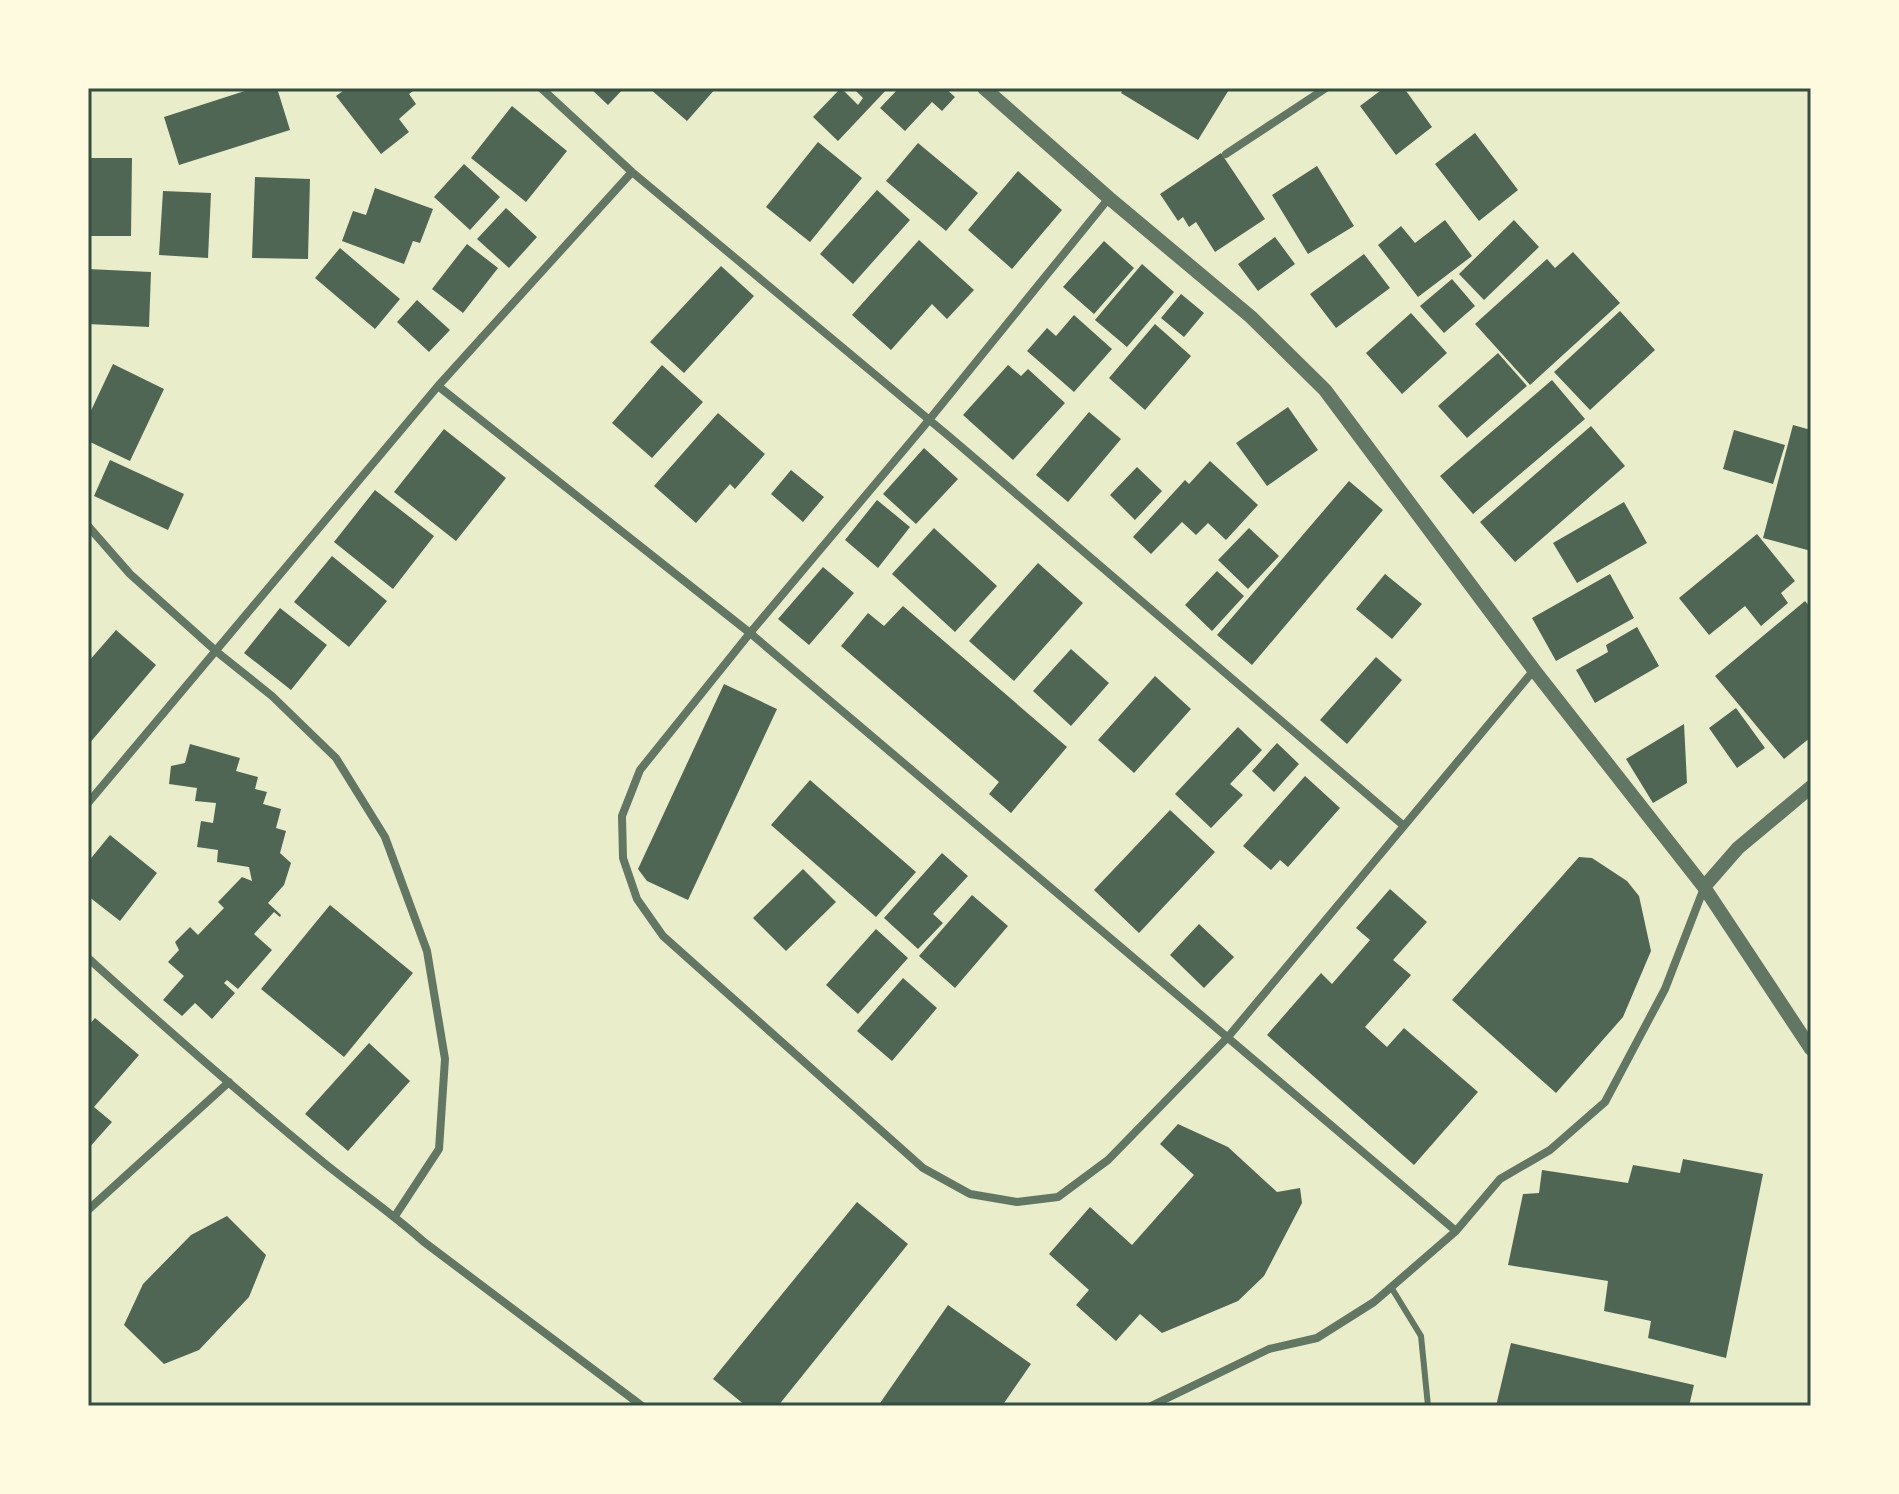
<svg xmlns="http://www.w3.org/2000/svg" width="1899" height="1494" font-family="Montserrat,sans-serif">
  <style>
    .building { fill: #4f6655 }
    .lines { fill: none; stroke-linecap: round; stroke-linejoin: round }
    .service { stroke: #617663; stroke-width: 6 }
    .minor { stroke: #617663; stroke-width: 8 }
    .tertiary { stroke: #617663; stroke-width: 14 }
    .neatline { fill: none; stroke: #344e41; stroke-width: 3 }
  </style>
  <rect width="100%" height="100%" fill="#e9edc9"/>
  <path class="building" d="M254 88H277L290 130 179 165 164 117Z
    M347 88H417L409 94 416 104 399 119 409 132 381 154 336 96Z
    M590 88H624L608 105Z
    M649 88H716L687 121Z
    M841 88 858 105 863 98 853 88H888L838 141 813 117Z
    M899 88H945L955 97 942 111 932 102 905 131 880 108Z
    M1124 88H1230L1198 140 1121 93Z
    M1384 88H1404L1432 127 1396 155 1360 106Z
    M512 106 567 151 526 202 471 158Z
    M1475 133 1518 190 1479 221 1435 164Z
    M818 142 862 178 810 242 766 207Z
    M918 143 978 193 946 231 886 181Z
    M1221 153 1265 219 1215 252 1196 222 1189 227 1183 217 1178 221 1160 194Z
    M88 158H132L131 236H88Z
    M464 164 500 197 470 230 434 197Z
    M1317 166 1354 226 1308 254 1272 195Z
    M1018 171 1062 210 1012 269 968 230Z
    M255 177 310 179 308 259 252 258Z
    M375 188 433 209 420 243 413 241 404 264 342 241 353 211 366 215Z
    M877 190 910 220 853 284 820 254Z
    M163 191 211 193 208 258 159 255Z
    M506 208 537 237 509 268 477 239Z
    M1445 220 1472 256 1418 297 1378 245 1401 226 1415 243Z
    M1514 220 1539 247 1484 300 1459 274Z
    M1275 237 1295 264 1258 291 1238 264Z
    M919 240 974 290 947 319 932 304 891 350 852 315Z
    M1104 241 1134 268 1094 314 1063 287Z
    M467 244 498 268 463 313 432 289Z
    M340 248 400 299 375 329 315 278Z
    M1573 252 1620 303 1530 385 1475 324 1547 259 1555 268Z
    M1364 254 1390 288 1336 328 1310 294Z
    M1142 264 1174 292 1127 347 1095 320Z
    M721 266 754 296 684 373 650 342Z
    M88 269 151 272 149 327 88 324Z
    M1452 279 1475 306 1444 333 1420 306Z
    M1181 294 1204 313 1184 337 1161 318Z
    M417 300 450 330 429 352 397 322Z
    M1620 311 1655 350 1590 410 1554 372Z
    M1411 313 1447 353 1402 394 1366 353Z
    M1074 315 1112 349 1074 392 1027 351 1047 328 1056 336Z
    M1155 324 1191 356 1145 410 1109 378Z
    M1498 353 1527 386 1467 438 1438 406Z
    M113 364 164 389 130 461 88 441V417Z
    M662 365 703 402 652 458 612 423Z
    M1008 365 1021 376 1028 369 1065 403 1013 460 963 415Z
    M1552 380 1585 419 1473 514 1440 476Z
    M1288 407 1318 450 1267 486 1236 443Z
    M1089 412 1121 439 1068 502 1036 475Z
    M718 413 765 454 735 489 730 484 696 523 654 486Z
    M1793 425 1811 430V551L1763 538Z
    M1591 426 1625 466 1515 562 1480 522Z
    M444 429 506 478 456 541 394 492Z
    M1734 430 1785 445 1773 484 1723 469Z
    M924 448 958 479 916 524 883 494Z
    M110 460 184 494 168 530 94 496Z
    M1210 461 1258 505 1226 540 1208 523 1196 535 1182 522 1151 554 1133 537 1185 480 1189 484Z
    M1137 467 1162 491 1135 520 1110 495Z
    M791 470 824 497 803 522 771 494Z
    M1349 481 1383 510 1252 665 1217 635Z
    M375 490 434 536 393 589 334 542Z
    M877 500 910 527 878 568 845 540Z
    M1624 502 1647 543 1577 583 1553 543Z
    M934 528 997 586 955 632 892 574Z
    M1249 528 1279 556 1248 589 1218 560Z
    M1757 534 1795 581 1781 593 1788 603 1761 626 1745 606 1709 635 1679 598Z
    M332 556 387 601 349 647 294 602Z
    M1038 563 1083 603 1014 681 969 641Z
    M823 567 854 593 809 645 778 619Z
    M1217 571 1244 596 1212 631 1185 605Z
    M1385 574 1422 604 1392 639 1356 609Z
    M1610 574 1634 618 1556 661 1532 618Z
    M1805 601 1811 608V737L1784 759 1715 676Z
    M903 606 1067 747 1011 813 989 794 999 782 841 646 868 613 884 626Z
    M280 608 327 645 291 690 244 653Z
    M1637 627 1659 666 1595 703 1576 670 1608 652 1606 645Z
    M116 630 156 665 88 745V662Z
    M1071 649 1109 683 1071 726 1033 691Z
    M1376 657 1402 680 1347 744 1320 720Z
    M1155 676 1191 709 1134 773 1098 740Z
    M724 684 777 709 688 900 647 881 638 869Z
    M1736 708 1765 748 1737 768 1709 728Z
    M1684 724 1687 783 1653 803 1626 759Z
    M1238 727 1262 750 1230 784 1243 795 1211 828 1175 794Z
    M1277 743 1299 764 1274 792 1252 771Z
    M190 744 240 758 236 771 258 777 255 789 267 792 263 804 281 809 276 828 286 831 280 853 291 863 284 885 268 903 281 915 280 917 274 912 254 934 272 950 238 989 227 980 224 983 235 993 212 1019 195 1003 182 1016 163 1000 184 976 168 962 179 950 175 942 190 927 198 935 224 908 218 902 242 877 252 881 249 867 217 862 218 850 197 847 201 821 213 823 216 803 195 801 197 788 169 784 171 766 185 763Z
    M1305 776 1340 808 1288 867 1280 860 1271 870 1243 846Z
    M810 780 916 872 876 917 771 825Z
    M1170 810 1215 852 1139 933 1094 890Z
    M110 835 157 873 120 921 88 896V862Z
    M942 853 968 876 933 914 943 923 918 949 884 918Z
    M1579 857 1592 858 1627 881 1639 896 1651 951 1623 1017 1556 1093 1452 1000Z
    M803 869 836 902 786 951 753 918Z
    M1390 889 1427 922 1393 960 1411 975 1365 1027 1387 1047 1404 1028 1478 1092 1414 1165 1267 1035 1321 973 1332 984 1370 940 1356 928Z
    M972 895 1008 926 955 988 919 956Z
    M330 905 413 973 344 1057 261 989Z
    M1199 924 1234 957 1204 988 1170 955Z
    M876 929 908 958 858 1014 826 985Z
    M903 978 937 1008 892 1061 857 1031Z
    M95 1018 139 1055 94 1107 112 1122 88 1149V1026Z
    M369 1043 410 1081 348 1151 305 1114Z
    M1178 1124 1228 1147 1277 1192 1300 1188 1302 1203 1264 1276 1238 1301 1162 1333 1140 1314 1116 1341 1076 1305 1089 1290 1049 1254 1090 1207 1132 1245 1194 1175 1160 1144Z
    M1683 1159 1763 1174 1726 1358 1648 1338 1651 1321 1604 1311 1608 1281 1508 1265 1523 1194 1539 1193 1542 1170 1628 1183 1633 1165 1680 1173Z
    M857 1202 908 1244 778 1406H746L713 1379Z
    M227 1216 266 1255 249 1297 199 1350 164 1364 124 1325 143 1284 191 1235Z
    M948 1305 1031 1364 1002 1406H878Z
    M1511 1343 1694 1385 1689 1406H1496Z"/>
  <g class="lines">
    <path class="service" d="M1391 1287 1421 1336 1428 1406"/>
    <path class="minor" d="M541 88 632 172 951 438 1404 826
      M1226 154 1326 88
      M1109 198 929 420 750 633 640 770 622 816 623 858 637 899 663 936 923 1168 970 1194 1017 1202 1058 1197 1108 1160 1228 1037 1534 670
      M438 386 750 633 1456 1231
      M88 526 130 574 217 652 272 696 336 758 385 837 427 951 445 1059 439 1149 395 1216
      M88 803 438 386 632 172
      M88 958C165 1028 243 1096 323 1162 356 1189 392 1213 424 1242L642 1406
      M88 1210 229 1082
      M1151 1406 1269 1349 1317 1338 1374 1302 1456 1231 1500 1179 1550 1150 1605 1102 1665 989 1704 888"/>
    <path class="tertiary" d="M984 88 1109 198 1251 317 1325 390 1534 670 1704 887 1811 1049
      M1704 887 1738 848 1811 787"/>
  </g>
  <rect width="1899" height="1494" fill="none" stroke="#fefae0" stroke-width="180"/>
  <rect x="90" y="90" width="1719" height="1314" class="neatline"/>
</svg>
